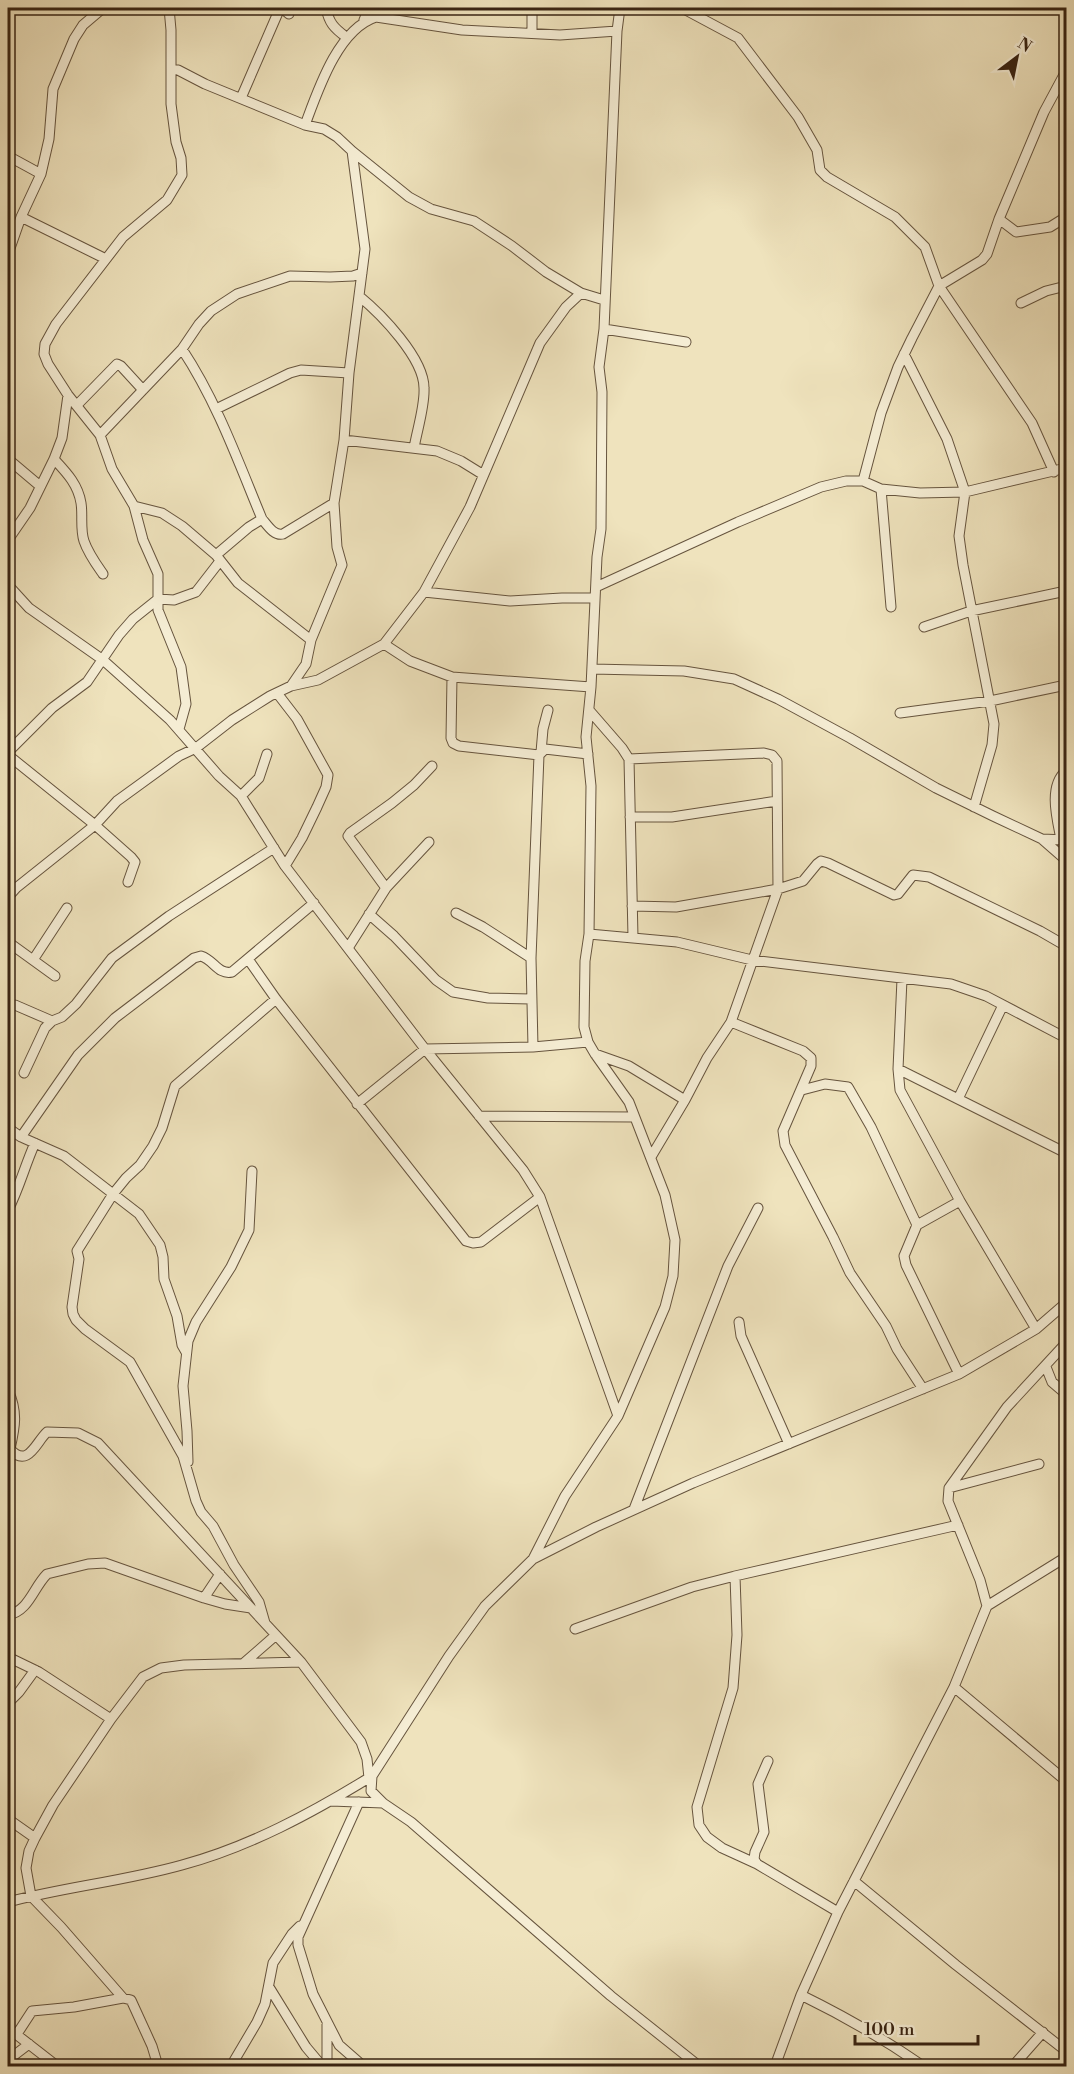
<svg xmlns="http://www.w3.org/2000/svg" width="1074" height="2074" font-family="'Libre Bodoni',serif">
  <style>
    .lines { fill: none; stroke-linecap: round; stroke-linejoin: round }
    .minor-casing { stroke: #66543e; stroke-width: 11 }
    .minor { stroke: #f5edd4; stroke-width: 9 }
  </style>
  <rect width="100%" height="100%" fill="#efe3bd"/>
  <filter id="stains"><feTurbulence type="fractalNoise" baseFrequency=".00333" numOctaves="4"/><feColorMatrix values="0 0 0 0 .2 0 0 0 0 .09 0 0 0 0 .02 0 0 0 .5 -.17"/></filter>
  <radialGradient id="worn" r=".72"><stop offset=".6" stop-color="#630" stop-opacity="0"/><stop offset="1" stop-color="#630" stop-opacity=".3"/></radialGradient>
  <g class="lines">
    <g class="minor-casing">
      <path id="minor" d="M169 8 171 30V104L176 142 181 158 182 175 167 200 123 237 56 324 45 344 44 354 48 364 68 395 100 435 112 469 134 506 143 540 158 574V610L181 667 186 704 179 729
        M282 8 289 14
        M326 8C329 23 334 28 346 37
        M682 8 738 38 798 117 817 150 820 170 827 177 895 217 925 247 939 286 1032 423 1054 472
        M364 20 369 8
        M532 33V8
        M171 69 178 70 205 84 305 125 324 129 337 137 352 151 365 249 349 373 344 440 334 503 337 547 342 565 311 640 306 664 291 686
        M241 98 280 8
        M305 125C318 90 338 29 376 17L462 30 560 35 617 31
        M352 151 409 197 431 209 474 221 512 246 546 272 581 293 604 300
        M8 156 41 174 49 139 53 89 74 39 83 25 103 8
        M21 217 106 259
        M999 219 1016 232 1050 227 1066 217
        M8 254 21 217 41 174
        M359 296C381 314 424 358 424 388 425 406 417 430 414 448
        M1021 303 1046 291 1066 286
        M604 329 686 342
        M182 349C217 402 238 461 262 519 268 526 274 536 283 534L334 503
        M904 354 947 439 965 492 959 536 963 565 994 724 992 745 974 807
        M77 405 117 364 121 366 143 390
        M216 409 290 373 301 370 349 373
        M100 435 182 349 199 324 211 311 237 294 290 276 330 277 353 276 362 273
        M344 440 437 451 461 461 482 474
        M8 459 40 486
        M54 459C66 472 78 484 81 503 83 515 80 529 84 541 88 553 96 564 103 574
        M863 481 881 413 898 367 912 338 939 286 982 260 987 254 999 219 1044 112 1066 71
        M881 489 891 607
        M134 506 162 513 182 526 216 555 238 583 311 640
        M8 540 30 508 54 459 62 438 68 395
        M216 555 249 527 262 519
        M8 585 29 608 103 660 170 720 219 776 241 796 285 866 425 1049 523 1170 540 1197 618 1416
        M596 587 738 522 821 487 846 481H863L881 489 920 493 965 492 1066 468
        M424 592 510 601 562 598H595
        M924 627 971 611 1066 591
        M384 644 410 661 452 677 591 687
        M592 669 684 671 734 679 778 699 850 738 936 788 993 816 1042 839 1066 840
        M452 677 451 738 453 743 459 746 539 755
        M277 693 297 719 328 775 326 787 317 807 302 838 285 866
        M589 710 622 748 629 759 633 937
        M900 713 990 701 1066 685
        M8 752 52 708 87 682 119 635 133 619 158 599 174 600 196 592 220 561
        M541 752 543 729 548 710
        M8 755 95 825 131 857 135 862 128 882
        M629 759 764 753 772 755 777 761 778 889 731 1022 707 1058 685 1100 651 1157
        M241 796 259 778 267 754
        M630 817H672L777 801
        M1042 839 1066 860
        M1061 839C1057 819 1048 786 1066 771
        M386 888 348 836 350 833 392 803 414 785 432 766
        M8 897 16 888 95 825 117 801 179 756 196 748 232 720 270 696 291 686 318 680 384 644 424 592 470 507 540 343 566 307 581 293
        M632 906 676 907 778 889 803 881 817 864 821 861 828 863 894 895 898 894 913 875 929 877 1040 931 1066 946
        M456 913 483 927 531 958
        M369 914 394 936 436 980 453 992 488 998 531 999
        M589 934 677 942 752 960 951 984 986 996 1066 1038
        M8 942 55 976
        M348 948 386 888 429 842
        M248 959 276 999 466 1241 473 1243 481 1242 540 1197
        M33 960 67 908
        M902 979 898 1069 900 1090 960 1201 1036 1329
        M8 1005H15L52 1021
        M731 1022 803 1051 811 1058V1066L783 1131 785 1145 833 1237 850 1273 886 1326 897 1349 923 1389
        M533 1047 531 958 539 755 545 749 588 754
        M595 1054 629 1066 685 1100
        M898 1069 1066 1153
        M24 1073 45 1028 52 1021 62 1017 76 1004 112 958 169 916 274 848
        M802 1090 825 1084 848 1087 871 1127 917 1225 904 1256 906 1265 959 1374
        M958 1099 1003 1005
        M357 1104 425 1049 533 1047 588 1042
        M479 1116 634 1117
        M8 1128 21 1137 64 1156 139 1214 160 1245 163 1257 164 1279 177 1316 182 1345 186 1352
        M21 1137 78 1055 115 1018 194 958 201 956C214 960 218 975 232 972L314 903
        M8 1210C19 1189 25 1165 35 1143
        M917 1225 960 1201
        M739 1322 741 1336 789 1444
        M1046 1367 1052 1382 1066 1394
        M8 1390C18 1412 15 1427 10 1449 28 1469 36 1442 47 1432L78 1433 98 1443 301 1662 361 1742 367 1759 369 1778
        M188 1462 187 1431 183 1386 188 1341 196 1322 231 1267 249 1230 252 1171
        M949 1488 1039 1464
        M634 1509 728 1266 758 1208
        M533 1559 565 1496 618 1416 665 1307 673 1276 675 1240 665 1195 629 1102 595 1054 588 1042 584 1027 585 961 589 934 591 786 586 737 591 687 597 557 601 529 602 392 599 367 604 329 617 31 620 8
        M204 1598 220 1574
        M987 1606 1066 1557
        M8 1615C29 1611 33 1588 47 1574L88 1564 105 1563 204 1598 225 1604 251 1608
        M265 1623 259 1602 234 1565 213 1526 201 1512 196 1501 183 1456 130 1362 85 1329 76 1320 73 1314 72 1307 79 1259 77 1251 113 1194 126 1178 140 1165 153 1146 162 1128 175 1086 276 999
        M575 1629 692 1587 735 1576
        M8 1657 39 1672 111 1719
        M244 1663 276 1635
        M954 1687 1066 1781
        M8 1703 19 1692 35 1670
        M331 1801 383 1803
        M359 1802 298 1937V1945L313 1994 339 2045 363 2066
        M8 1819 35 1838
        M757 1864 754 1859 755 1852 764 1832 758 1784 768 1761
        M854 1881 956 1965 1066 2051
        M8 1902C65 1887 125 1881 182 1865 249 1847 312 1813 372 1776
        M838 1912 757 1864 722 1848 707 1837 699 1825 697 1807 733 1688 737 1635 735 1576 958 1525
        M269 1987 306 2047 322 2066
        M801 1995C844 2016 884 2039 923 2066
        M123 1998 61 1927 31 1896 26 1868 29 1851 35 1838 53 1805 111 1719 143 1677 161 1668 184 1665 301 1662
        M8 2028 57 2066
        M17 2034 32 2011 74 2007 123 1998 131 2000 152 2046 158 2066
        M8 2060 29 2044
        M231 2066 257 2022 265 2004 273 1963 292 1934 300 1926
        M327 2066V2024
        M699 2066 611 1996 411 1822 383 1803 371 1791 372 1776 449 1656 485 1606 533 1559 596 1527 693 1483 959 1374 1036 1329 1066 1303
        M775 2066 801 1995 838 1912 954 1687 987 1606 980 1580 948 1501 949 1488 1007 1407 1066 1343
        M1013 2066 1043 2032"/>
    </g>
    <use href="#minor" class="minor"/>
  </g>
  <rect width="1074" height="2074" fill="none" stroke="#efe3bd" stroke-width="30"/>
  <rect x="9" y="9" width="1056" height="2056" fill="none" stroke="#392413" stroke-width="3"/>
  <rect x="15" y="15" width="1044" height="2044" fill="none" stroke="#392413" stroke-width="1.5"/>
  <g transform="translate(1017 57) rotate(32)" stroke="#f5edd4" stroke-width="4.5" paint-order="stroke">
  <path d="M0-4.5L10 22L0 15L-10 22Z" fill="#392413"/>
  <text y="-9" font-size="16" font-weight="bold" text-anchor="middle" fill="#392413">N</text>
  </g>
  <path d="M855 2035v9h123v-9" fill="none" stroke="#392413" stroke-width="3"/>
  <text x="864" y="2035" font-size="18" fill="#392413" stroke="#f5edd4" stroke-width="4.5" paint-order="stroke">100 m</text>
  <rect width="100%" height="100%" filter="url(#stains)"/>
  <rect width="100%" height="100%" fill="url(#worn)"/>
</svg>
